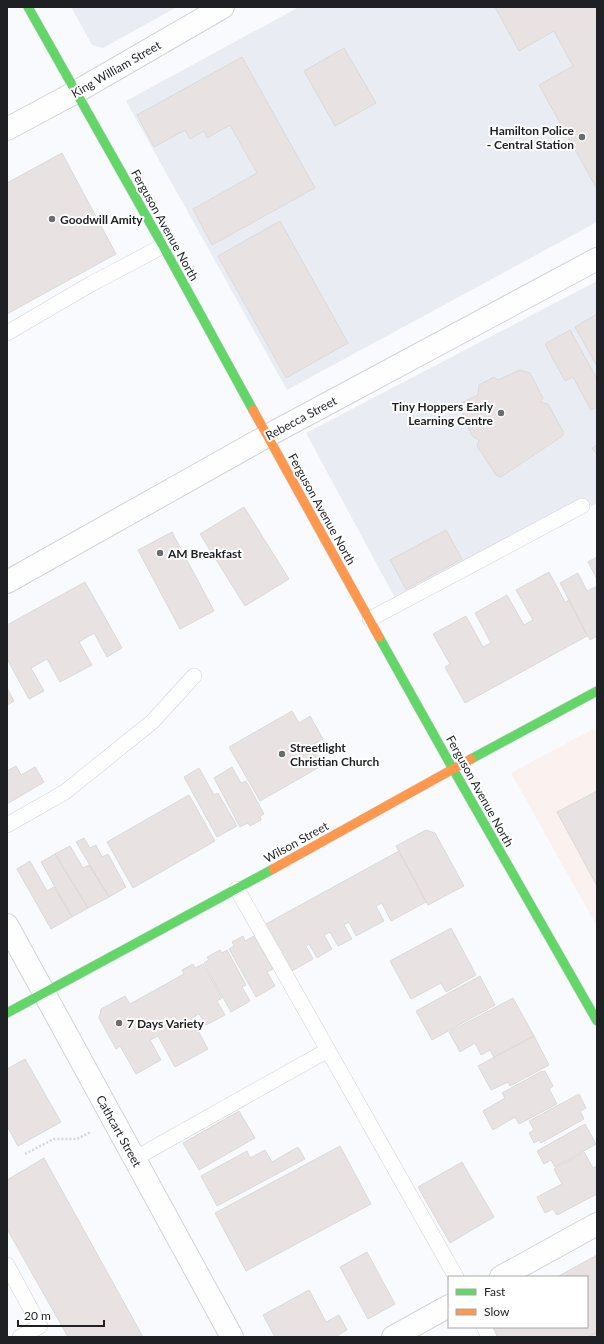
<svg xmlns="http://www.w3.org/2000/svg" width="604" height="1344" font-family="Lato,sans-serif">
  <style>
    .built { fill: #e9ecf3 }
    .education { fill: #fbf1ef }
    .building { fill: #e9e2e2; stroke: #dbdada }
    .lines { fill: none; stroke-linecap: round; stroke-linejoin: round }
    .lane-casing { stroke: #d2d4d8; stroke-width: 16 }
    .street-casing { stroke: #d2d4d8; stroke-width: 24 }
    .fast-casing { stroke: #d2d4d8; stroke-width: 10 }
    .slow-casing { stroke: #d2d4d8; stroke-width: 10 }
    .path { stroke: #d7d7d8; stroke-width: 2.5; stroke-dasharray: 2 2; stroke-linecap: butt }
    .lane { stroke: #fefeff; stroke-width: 15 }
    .street { stroke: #fefeff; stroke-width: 22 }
    .fast { stroke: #63d668; stroke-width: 9 }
    .slow { stroke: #ff974d; stroke-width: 9 }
    .poi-dot { fill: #6a6c70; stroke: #fff; stroke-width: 1.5 }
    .labels { text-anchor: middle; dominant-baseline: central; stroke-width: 4; stroke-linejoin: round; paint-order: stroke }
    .street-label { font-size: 12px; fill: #1e2024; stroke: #fff }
    .poi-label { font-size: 12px; font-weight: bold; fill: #1e2024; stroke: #fff; text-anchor: start }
  </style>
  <rect width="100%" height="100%" fill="#f8fafd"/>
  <path class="built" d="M71 7H177L103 48 92 45Z
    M299 7H597V222L287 390 126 101Z
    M597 281V503L401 609 306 433Z"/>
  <path class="education" d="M597 727V926L511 773Z"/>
  <path class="building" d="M495 7H597V189L539 85 573 66 554 31 519 51Z
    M344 48 376 103 335 126 304 71Z
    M242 57 315 188 212 245 193 209 257 173 230 125 207 138 204 131 190 139 185 130 154 147 137 115Z
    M62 153 116 254 7 314V183Z
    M280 221 348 343 286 378 218 256Z
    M597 314V366L575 327Z
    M570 330 597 379V407L591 410 573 377 565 381 545 344Z
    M520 370 530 373 543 398 540 402 548 404 564 433 561 437 501 477 496 475 477 446 479 440 472 436 459 404 478 395 479 385 494 377 498 380Z
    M597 445V455L592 448Z
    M244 507 289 579 245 606 200 534Z
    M446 530 462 559 406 589 390 560Z
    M172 532 214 611 180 629 138 550Z
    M597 557V579L588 562Z
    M549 572 565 602 569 600 587 636 465 703 445 667 450 664 433 634 466 616 483 647 491 643 475 613 507 595 524 625 533 620 516 590Z
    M578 573 587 591 595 587 597 590V636L590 640 560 583Z
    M85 582 122 648 107 657 94 633 79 642 92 665 60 682 47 659 31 668 44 691 29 699 7 659V625Z
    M7 688 14 701 7 705Z
    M292 711 299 723 310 716 323 739 312 745 323 765 260 801 229 747Z
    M16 766 21 775 35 767 44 782 7 804V771Z
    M232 767 241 783 246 781 264 814 260 816 261 820 250 826 248 823 240 827 214 778Z
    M199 768 214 795 218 793 237 826 217 837 184 777Z
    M597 791V886L557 812Z
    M189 795 215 841 133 888 107 842Z
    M426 830 435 833 464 886 428 905 396 846Z
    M84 838 90 848 96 845 102 857 108 854 126 887 109 897 76 842Z
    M70 846 83 868 89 865 109 897 88 908 55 854Z
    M399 851 426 902 391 921 382 903 376 906 384 921 356 936 349 922 344 925 352 939 338 946 330 932 324 935 332 949 317 958 309 944 306 946 313 959 290 972 264 925Z
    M55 854 88 908 72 917 41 862Z
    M30 861 47 891 54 887 72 917 51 929 17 869Z
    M451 928 476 975 446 992 441 983 411 999 390 961Z
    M243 936 245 941 254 936 273 969 267 972 275 986 256 997 229 949 234 946 232 942Z
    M220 950 222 953 227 950 246 985 242 987 250 1001 231 1012 204 963 209 960 207 957Z
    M193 964 195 968 203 964 222 998 217 1001 225 1015 206 1025 199 1014 191 1018 208 1049 175 1067 158 1036 150 1040 161 1060 136 1074 120 1046 116 1049 99 1018 101 1009 125 996 130 1004 184 974 182 970Z
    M480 976 495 1005 432 1040 416 1011Z
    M513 998 534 1036 494 1057 490 1050 481 1055 475 1043 460 1052 449 1032Z
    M534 1036 549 1065 510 1086 508 1082 491 1090 478 1066Z
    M25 1059 61 1122 18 1146 7 1126V1069Z
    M545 1071 553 1086 549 1089 557 1104 519 1124 515 1117 493 1130 483 1111 505 1098 502 1093 540 1072Z
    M579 1094 586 1108 580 1111 584 1119 541 1143 539 1140 534 1143 529 1133 534 1130 529 1121Z
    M239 1111 255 1138 199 1170 183 1143Z
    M585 1124 596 1144 555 1167 551 1160 544 1164 537 1151Z
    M340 1146 371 1204 246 1271 215 1213Z
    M298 1147 305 1159 217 1206 201 1176 247 1151 250 1158 265 1150 272 1162Z
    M584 1152 593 1168 597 1166V1194L557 1215 553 1209 545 1213 537 1197 562 1184 554 1169Z
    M44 1158 143 1337H68L7 1229V1180Z
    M462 1162 494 1217 450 1243 418 1187Z
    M367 1252 395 1304 368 1319 340 1267Z
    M597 1255V1332L587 1337H498L493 1327H587V1277H557Z
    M309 1290 326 1322 339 1315 347 1330 335 1337H275L263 1315Z
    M597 1332V1337H587Z"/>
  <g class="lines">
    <g class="lane-casing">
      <path id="lane" d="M7 333 91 284 163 246
        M370 619 582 506
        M7 825 65 792 152 722 194 676
        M237 889 456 1277
        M134 1159 328 1050
        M7 1265 40 1326 20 1337
        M484 1327 489 1337"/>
    </g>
    <g class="street-casing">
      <path id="street" d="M7 129 76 92 223 7
        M7 582 267 436 597 259
        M7 925 232 1337
        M501 1277 597 1224
        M393 1337 449 1306"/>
    </g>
    <g class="fast-casing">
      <path id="fast" d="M28 7 163 246 253 410
        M379 637 453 769 597 1021
        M471 759 597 691
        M7 1013 273 869"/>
    </g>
    <g class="slow-casing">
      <path id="slow" d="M253 410 379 637
        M273 869 471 759"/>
    </g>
    <path class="path" d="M25 1154 54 1139H77L91 1132"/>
    <use href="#lane" class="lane"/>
    <use href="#street" class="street"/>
    <use href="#fast" class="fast"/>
    <use href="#slow" class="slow"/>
  </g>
  <g class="poi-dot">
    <circle cx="582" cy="137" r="4"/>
    <circle cx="52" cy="219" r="4"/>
    <circle cx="501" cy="413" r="4"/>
    <circle cx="160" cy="553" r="4"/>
    <circle cx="282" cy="754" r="4"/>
    <circle cx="119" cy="1023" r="4"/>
  </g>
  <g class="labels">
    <g class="street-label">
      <text transform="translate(116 69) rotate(-30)">King William Street</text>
      <text transform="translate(165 225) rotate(61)">Ferguson Avenue North</text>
      <text transform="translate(301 418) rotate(-28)">Rebecca Street</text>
      <text transform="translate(322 509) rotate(61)">Ferguson Avenue North</text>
      <text transform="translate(480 791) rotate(61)">Ferguson Avenue North</text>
      <text transform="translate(296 842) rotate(-29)">Wilson Street</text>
      <text transform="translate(119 1131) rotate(61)">Cathcart Street</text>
    </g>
    <g class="poi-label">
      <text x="574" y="130" text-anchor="end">Hamilton Police<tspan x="574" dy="14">- Central Station</tspan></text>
      <text x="60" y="219">Goodwill Amity</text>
      <text x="493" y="406" text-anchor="end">Tiny Hoppers Early<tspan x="493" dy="14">Learning Centre</tspan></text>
      <text x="168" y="553">AM Breakfast</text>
      <text x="290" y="747">Streetlight<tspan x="290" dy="14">Christian Church</tspan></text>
      <text x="127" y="1023">7 Days Variety</text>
    </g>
  </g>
  <rect width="604" height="1344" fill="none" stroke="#1e2024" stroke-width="16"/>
  <rect x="448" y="1276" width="140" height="52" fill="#ffffff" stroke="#a5a6a7"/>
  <rect x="456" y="1289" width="20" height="6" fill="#63d668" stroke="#a5a6a7"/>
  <text x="484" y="1296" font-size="12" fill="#1e2024">Fast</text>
  <rect x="456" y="1309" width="20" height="6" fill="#ff974d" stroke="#a5a6a7"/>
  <text x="484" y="1316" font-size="12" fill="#1e2024">Slow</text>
  <path d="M18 1320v6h86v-6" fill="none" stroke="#1e2024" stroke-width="2"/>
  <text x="24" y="1320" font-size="12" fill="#1e2024" stroke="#ffffff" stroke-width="3" paint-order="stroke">20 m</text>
</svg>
